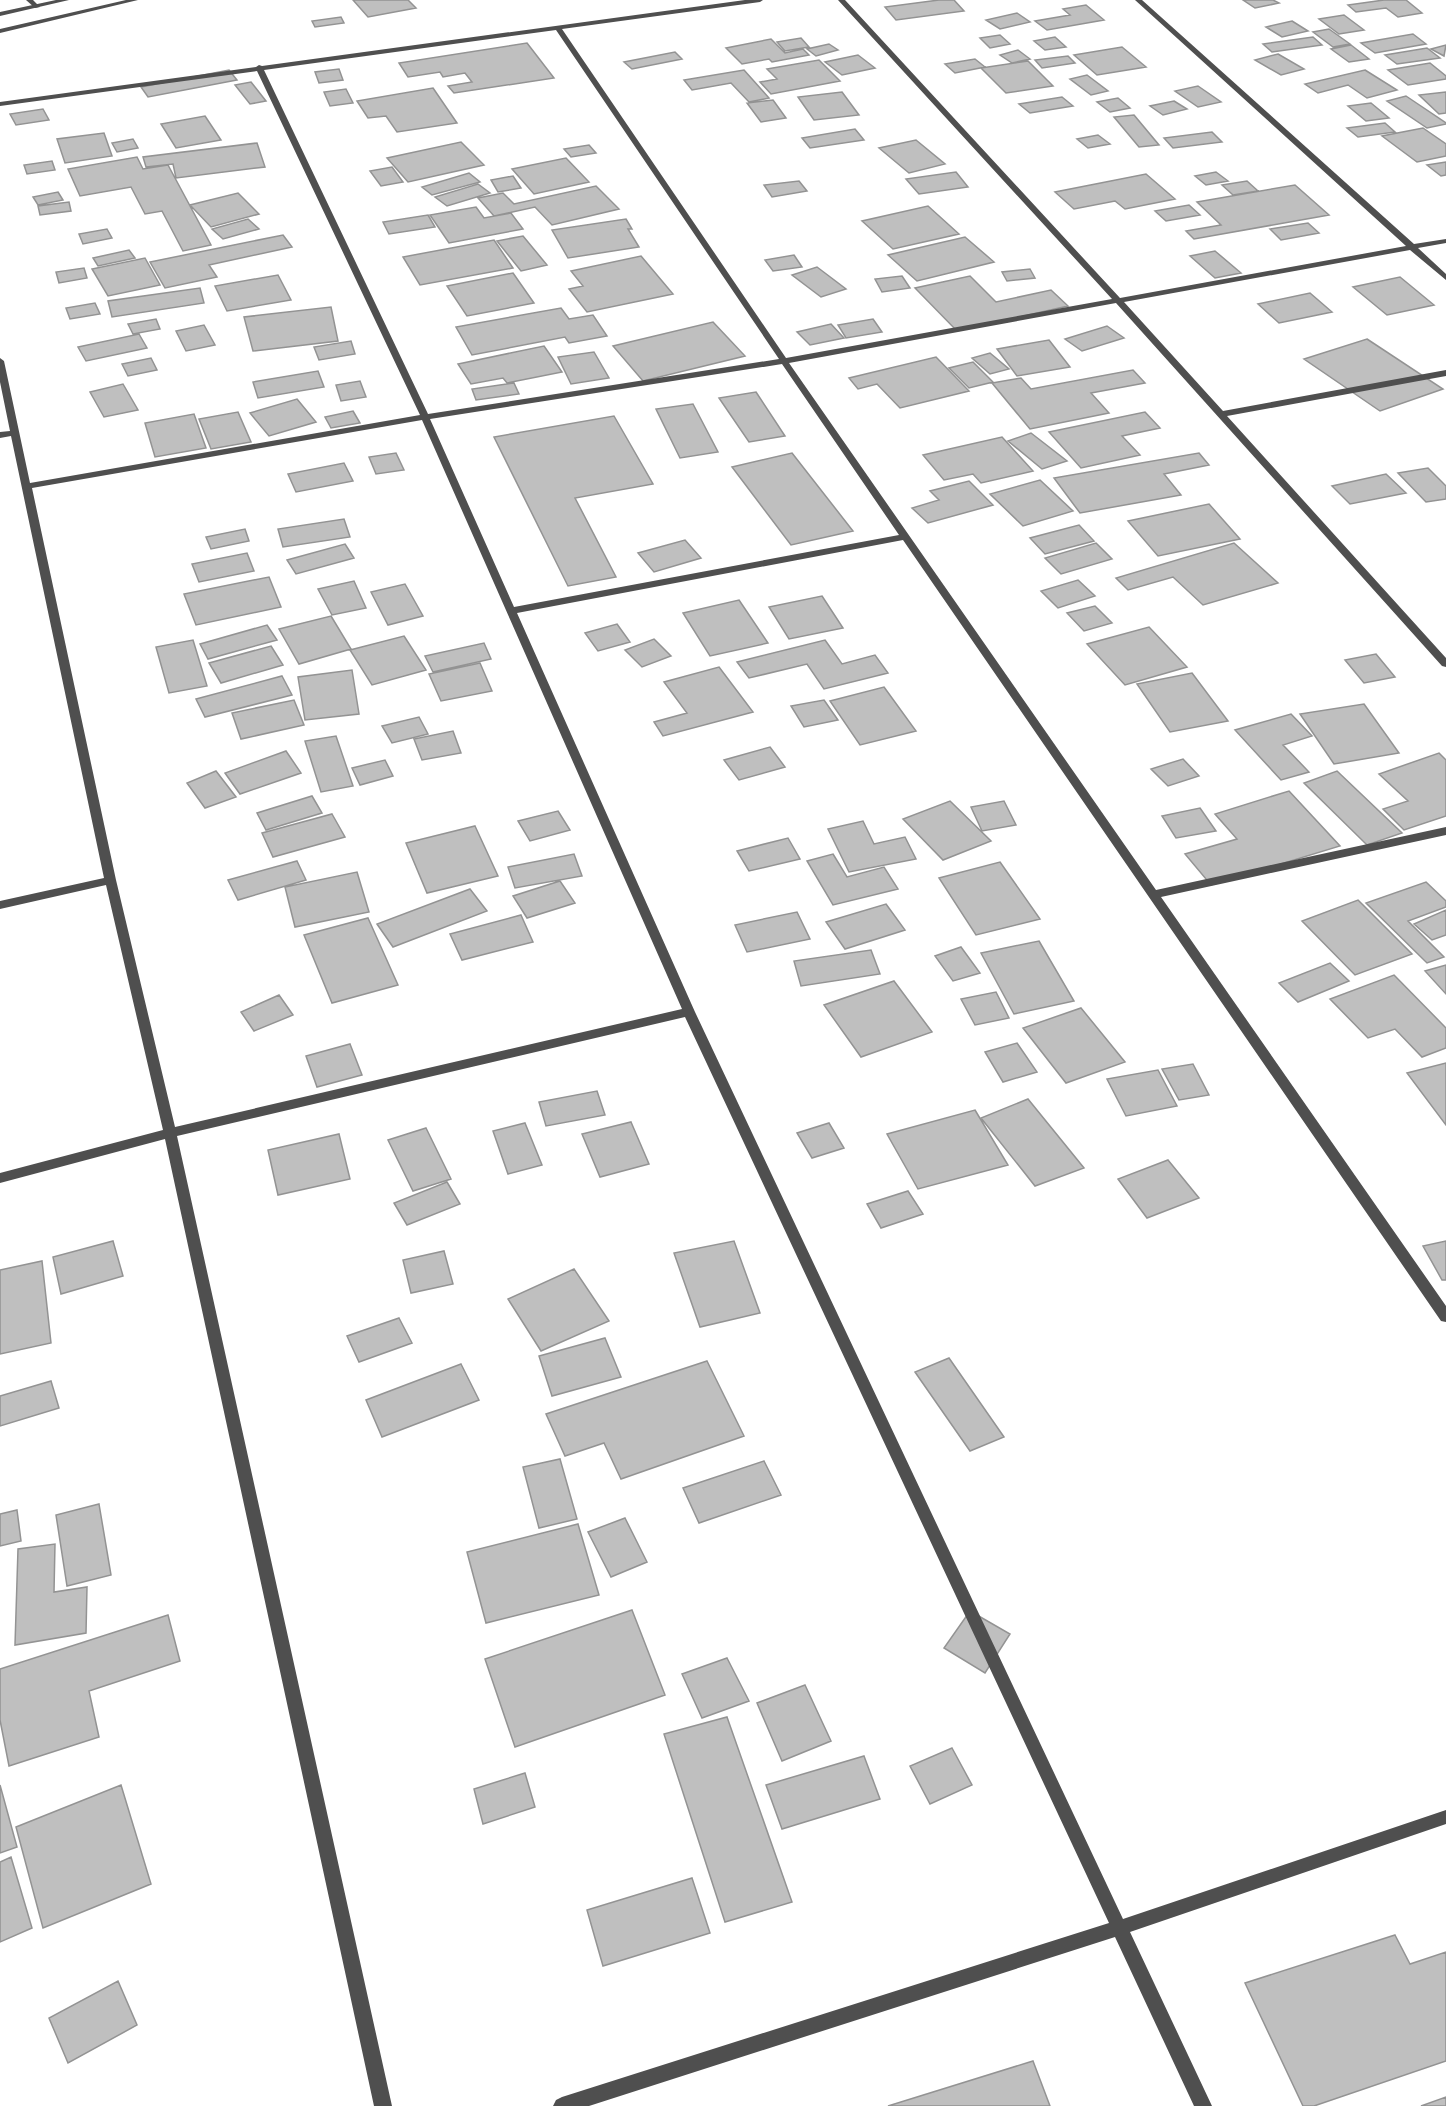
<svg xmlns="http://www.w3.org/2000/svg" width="1446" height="2106" font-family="'Sofia Sans Condensed',sans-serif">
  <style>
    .building { fill: #bfbfbf; stroke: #939393; stroke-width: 1.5 }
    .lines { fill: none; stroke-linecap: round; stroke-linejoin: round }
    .minor { fill: #4f4f4f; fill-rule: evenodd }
    .tertiary { fill: #4f4f4f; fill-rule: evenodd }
  </style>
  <rect width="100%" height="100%" fill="#fff"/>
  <path class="building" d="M353 0H408L416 8 368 17Z
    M939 0H954L964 11 896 20 885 7Z
    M1243 0H1273L1279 3 1255 8Z
    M1384 0H1406L1422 13 1398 17 1386 8 1356 12 1348 5Z
    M1086 5 1104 20 1047 30 1035 21 1070 15 1063 9Z
    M1017 13 1030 22 1000 29 986 20Z
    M1344 15 1364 30 1339 34 1319 19Z
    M341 17 344 23 315 27 312 21Z
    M1292 21 1308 31 1282 37 1266 27Z
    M1329 29 1350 44 1333 47 1313 32Z
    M1413 34 1426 44 1375 53 1361 43Z
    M1000 35 1010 44 990 48 980 38Z
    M1055 37 1066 47 1045 50 1034 41Z
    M1313 37 1322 45 1272 52 1263 44Z
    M801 38 809 47 785 51 777 42Z
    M771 39 785 53 803 49 809 55 772 62 769 59 742 64 726 48Z
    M527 43 554 78 454 93 448 86 472 82 465 73 443 77 440 72 408 77 399 63Z
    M829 44 838 50 816 56 807 49Z
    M1351 45 1369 59 1349 62 1331 49Z
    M1446 45 1444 56 1431 49Z
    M1122 47 1146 67 1097 75 1074 55Z
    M1427 48 1440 58 1397 64 1385 55Z
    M1018 50 1030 59 1012 63 1000 55Z
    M675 52 682 59 632 69 624 62Z
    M1278 54 1304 69 1281 75 1255 60Z
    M858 55 875 68 842 75 825 62Z
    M1068 56 1075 63 1042 68 1035 60Z
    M975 59 985 67 955 73 945 64Z
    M819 60 840 81 771 94 760 82 777 79 767 69Z
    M1028 61 1053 86 1006 93 981 68Z
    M1430 63 1446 76V79L1408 85 1388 70Z
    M339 69 343 80 319 83 315 72Z
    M229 70 237 80 148 97 141 87Z
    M744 70 769 98 749 102 731 83 692 90 684 80Z
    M1365 70 1397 90 1367 98 1348 85 1318 93 1305 84Z
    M1087 75 1108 91 1091 95 1070 79Z
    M251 82 266 101 250 104 235 85Z
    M1198 86 1221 102 1198 107 1175 91Z
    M433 88 457 123 397 132 386 116 368 118 357 101Z
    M346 89 353 103 330 106 324 92Z
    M842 92 859 115 814 120 798 97Z
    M1446 92V113L1439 114 1419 95Z
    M1406 96 1446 123V124L1427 128 1387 101Z
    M1062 97 1073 106 1030 113 1019 104Z
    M1118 98 1130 108 1110 112 1097 102Z
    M773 100 786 118 761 122 747 103Z
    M1174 101 1187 109 1163 115 1150 106Z
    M1371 103 1389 118 1366 121 1348 106Z
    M43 109 49 120 16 125 10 114Z
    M1134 115 1159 145 1139 147 1114 117Z
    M205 116 221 140 176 148 161 124Z
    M1385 123 1395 132 1358 137 1347 128Z
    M1423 128 1446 144V156L1417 162 1382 136Z
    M855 129 864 140 810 148 802 138Z
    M1212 132 1222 142 1173 148 1164 138Z
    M104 133 112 156 65 163 57 139Z
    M1098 135 1110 144 1088 148 1077 139Z
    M133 139 138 148 117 152 112 143Z
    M916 140 945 164 909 173 879 148Z
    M461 142 484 165 408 182 387 158Z
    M257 143 265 167 176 178 173 164 146 167 143 157Z
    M589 145 596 153 571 157 564 149Z
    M137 157 143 169 168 165 211 245 183 251 162 211 145 214 131 187 80 196 68 169Z
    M566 158 589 182 534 194 512 169Z
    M52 161 55 170 27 174 24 165Z
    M1446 162V175L1441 176 1427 165Z
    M392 167 403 182 381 186 370 171Z
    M956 172 968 187 919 194 906 179Z
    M1216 172 1228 181 1206 185 1195 176Z
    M469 173 480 182 432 195 422 187Z
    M1146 174 1175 199 1125 209 1115 201 1074 209 1055 192Z
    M513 176 521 188 498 192 491 180Z
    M799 181 807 191 772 197 764 185Z
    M1247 181 1258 191 1233 195 1222 185Z
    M478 184 490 193 447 206 435 197Z
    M1295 185 1329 215 1194 239 1186 231 1221 225 1197 202Z
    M596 186 619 209 552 225 535 207 494 216 478 198 503 193 514 204Z
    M58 192 63 200 38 205 33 197Z
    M238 193 259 214 211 227 190 205Z
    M69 202 71 211 40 215 38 206Z
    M1189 205 1200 215 1166 221 1155 211Z
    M928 206 959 234 893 249 862 221Z
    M476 207 484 218 511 213 523 229 449 243 430 215Z
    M428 215 435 227 389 234 383 222Z
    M248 219 259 229 223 239 212 229Z
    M626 219 632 229H628L639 247 568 258 552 230Z
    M1308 223 1319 233 1281 240 1270 229Z
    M107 229 112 238 83 244 79 234Z
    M283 235 292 247 209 265 217 277 165 288 150 262Z
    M523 236 547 265 521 271 497 241Z
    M965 237 994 262 917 281 888 255Z
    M494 240 513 268 420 285 403 257Z
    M129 250 135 258 98 266 93 258Z
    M1215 251 1241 273 1215 278 1190 256Z
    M794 255 802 267 773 271 765 260Z
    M641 256 673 294 587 312 569 289 583 286 571 271Z
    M145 258 160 285 108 296 92 269Z
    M817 267 846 289 821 297 792 275Z
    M84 268 87 278 59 283 56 272Z
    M1030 269 1035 278 1007 281 1002 272Z
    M513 273 534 303 467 316 447 286Z
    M278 275 291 300 227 311 215 286Z
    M902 276 910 288 882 292 875 279Z
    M970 276 996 302 1051 290 1068 306 957 331 915 288Z
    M1400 277 1434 305 1387 315 1353 287Z
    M200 288 204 303 112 317 108 301Z
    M1310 293 1332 312 1279 323 1258 304Z
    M95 303 100 314 70 319 66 308Z
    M331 307 338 341 253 351 244 317Z
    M561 308 569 319 593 315 607 336 569 343 565 337 472 355 456 327Z
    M156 319 160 329 133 334 128 324Z
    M873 319 882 332 846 338 838 325Z
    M713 322 745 356 643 381 613 346Z
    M831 324 844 338 810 345 797 332Z
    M204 325 215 345 186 351 176 331Z
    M1107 326 1124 338 1082 351 1065 339Z
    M139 334 147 348 86 361 78 347Z
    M1367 339 1443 389 1380 411 1304 359Z
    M1049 340 1070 367 1017 376 997 349Z
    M351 341 355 354 319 360 314 347Z
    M544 346 562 372 507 383 503 378 471 384 458 364Z
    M594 352 609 378 571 384 558 357Z
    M990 353 1009 369 990 374 972 358Z
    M936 357 969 391 900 408 877 384 858 389 849 378Z
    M151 358 157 370 128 376 122 364Z
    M973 362 993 382 969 388 949 368Z
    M1133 370 1145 383 1091 393 1109 413 1030 429 992 383 1021 378 1031 389Z
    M318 371 324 387 258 398 253 382Z
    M360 381 366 397 341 401 336 385Z
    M514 383 519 394 476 400 472 389Z
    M123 384 138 410 104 417 90 392Z
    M756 392 785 436 749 442 719 398Z
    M297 399 316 422 269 436 250 413Z
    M693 404 718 452 680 458 656 409Z
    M353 411 360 423 331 428 325 417Z
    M238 412 251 442 211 449 199 419Z
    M1145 412 1160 428 1122 436 1140 455 1081 468 1049 432Z
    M194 414 206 448 155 457 145 423Z
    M614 416 653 484 575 498 616 577 568 586 494 437Z
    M1031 433 1067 461 1042 469 1008 441Z
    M1002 437 1033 471 981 483 973 474 944 480 923 455Z
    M396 453 404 470 376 474 369 457Z
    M792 453 853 531 791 545 732 467Z
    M1199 453 1209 465 1164 474 1181 495 1080 513 1054 478Z
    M344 463 353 481 296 492 288 474Z
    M1428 468 1446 486V499L1426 502 1398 473Z
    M1386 474 1406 493 1350 504 1332 486Z
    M1040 480 1073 511 1023 526 990 494Z
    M969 481 993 505 928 523 912 508 939 500 930 491Z
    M1209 504 1240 539 1158 556 1128 521Z
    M344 519 350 537 283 547 278 529Z
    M1079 525 1094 541 1045 554 1030 538Z
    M245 529 249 541 211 549 206 537Z
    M685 540 701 558 654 572 638 553Z
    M1096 543 1112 559 1061 574 1045 558Z
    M1234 543 1278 583 1203 605 1173 577 1128 590 1116 578Z
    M345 544 354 558 296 574 287 560Z
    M247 553 254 571 199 582 192 564Z
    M269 577 281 607 196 625 184 594Z
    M1078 580 1095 596 1058 608 1041 591Z
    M354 581 366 608 332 615 318 589Z
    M405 584 423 616 388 625 371 592Z
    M822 596 843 628 789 639 769 607Z
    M739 600 768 643 710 656 683 613Z
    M1095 606 1112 623 1084 631 1067 613Z
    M331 616 351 649 299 664 279 629Z
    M617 624 630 642 598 651 585 633Z
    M267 625 277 640 208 659 200 644Z
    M1149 627 1187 667 1125 685 1087 644Z
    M404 636 426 670 372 685 350 650Z
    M654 639 671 656 642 667 625 650Z
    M193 640 207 686 169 693 156 647Z
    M825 640 842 664 875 655 888 673 824 689 807 664 749 678 737 662Z
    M484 643 491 659 433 672 425 656Z
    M271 646 283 665 221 683 209 663Z
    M1376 654 1395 677 1364 683 1345 660Z
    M480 663 492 691 441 701 429 674Z
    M719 667 753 712 663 736 654 722 687 713 664 682Z
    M352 670 359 714 305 720 298 677Z
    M1192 673 1228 721 1170 732 1137 684Z
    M282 676 292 695 205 717 196 699Z
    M884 687 916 731 860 745 830 701Z
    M294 700 304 725 241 739 232 713Z
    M824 700 838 720 804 727 791 706Z
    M1364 704 1399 753 1334 764 1300 714Z
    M1291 714 1312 736 1283 745 1309 772 1281 780 1235 730Z
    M419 717 428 734 392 743 382 726Z
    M453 731 461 753 422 760 414 739Z
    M336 736 353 786 321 792 305 741Z
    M770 747 785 767 739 780 724 760Z
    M286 751 301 773 240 794 225 773Z
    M1439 753 1446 760V816L1404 830 1383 809 1408 801 1379 774Z
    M1183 759 1199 776 1168 786 1151 769Z
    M385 760 393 776 360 785 352 768Z
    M216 771 236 797 205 808 187 783Z
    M1337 771 1402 833 1367 845 1304 783Z
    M1289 791 1340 846 1211 885 1185 854 1237 839 1215 814Z
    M312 796 322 813 266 830 257 813Z
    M950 801 991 841 943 860 903 819Z
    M1004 801 1016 825 982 831 971 807Z
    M1200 808 1216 831 1176 838 1162 816Z
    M558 811 570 830 530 841 518 821Z
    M332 814 345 837 273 857 262 833Z
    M863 821 874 844 905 837 916 859 849 872 828 829Z
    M475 826 498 876 427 893 406 843Z
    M788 838 800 859 749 871 737 851Z
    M574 854 582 876 515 888 508 867Z
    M833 854 847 877 884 867 898 889 833 905 807 861Z
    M297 861 306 880 238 900 228 880Z
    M1000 862 1040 919 976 935 939 878Z
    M357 872 369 912 295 927 285 887Z
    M560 881 575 903 527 918 513 896Z
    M1426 882 1446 901V907L1408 921 1444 957 1427 963 1366 903Z
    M470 889 487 911 393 947 377 924Z
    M1358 900 1412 954 1355 975 1302 921Z
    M886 904 905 930 845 949 826 922Z
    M1446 910V935L1432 940 1414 924Z
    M797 912 810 939 747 952 735 925Z
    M521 915 533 942 462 960 450 934Z
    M368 918 398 985 332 1003 304 935Z
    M1039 941 1074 1001 1014 1014 981 953Z
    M961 947 980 973 953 981 935 956Z
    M871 950 880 974 801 986 794 961Z
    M1330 963 1349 981 1298 1002 1279 983Z
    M1446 965V994L1425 971Z
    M1394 975 1446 1028V1048L1422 1057 1395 1029 1368 1038 1330 999Z
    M894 981 932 1032 861 1057 824 1005Z
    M996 992 1009 1018 975 1025 961 999Z
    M279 995 293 1015 254 1031 241 1012Z
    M1081 1008 1125 1062 1066 1083 1023 1028Z
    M1017 1043 1037 1072 1003 1082 985 1052Z
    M350 1044 362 1075 317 1087 306 1056Z
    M1446 1063V1125L1407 1073Z
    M1193 1064 1209 1095 1179 1100 1162 1069Z
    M1158 1070 1177 1106 1126 1116 1107 1079Z
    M597 1091 605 1115 546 1126 539 1102Z
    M1028 1099 1084 1168 1035 1186 981 1118Z
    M975 1110 1008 1165 918 1189 887 1134Z
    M631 1122 649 1164 600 1177 582 1134Z
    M525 1123 542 1165 508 1174 493 1131Z
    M829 1123 844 1148 812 1158 797 1133Z
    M426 1128 451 1179 413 1191 388 1140Z
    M339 1134 350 1179 278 1195 268 1150Z
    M1168 1160 1199 1198 1147 1218 1118 1179Z
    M447 1182 460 1204 407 1225 394 1203Z
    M908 1191 923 1214 881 1228 867 1204Z
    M113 1241 123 1276 61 1294 53 1257Z
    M734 1241 760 1313 700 1327 674 1253Z
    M1446 1241V1280H1442L1423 1246Z
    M444 1251 453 1284 411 1293 403 1260Z
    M42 1261 51 1343 0 1354V1270Z
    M574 1269 609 1321 541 1351 508 1299Z
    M399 1318 412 1343 359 1362 347 1336Z
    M605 1338 621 1377 552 1396 539 1356Z
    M949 1358 1004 1437 970 1451 915 1372Z
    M707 1361 744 1436 621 1479 604 1443 565 1456 546 1414Z
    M461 1364 479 1400 382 1437 366 1400Z
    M51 1381 59 1408 0 1426V1396Z
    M560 1459 577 1519 539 1528 523 1467Z
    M764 1461 781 1495 699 1523 683 1488Z
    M99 1504 111 1575 67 1586 56 1515Z
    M17 1510 21 1541 0 1546V1514Z
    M625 1518 647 1562 611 1577 588 1532Z
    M578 1524 599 1595 486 1623 467 1552Z
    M55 1544 54 1592 87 1587 86 1633 15 1645 18 1549Z
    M632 1610 665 1695 515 1747 485 1659Z
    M970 1611 1010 1634 985 1673 944 1648Z
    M168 1615 180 1661 89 1691 99 1737 9 1766 0 1720V1669Z
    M727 1658 749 1701 702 1718 682 1674Z
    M805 1685 831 1741 782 1761 757 1703Z
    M727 1717 792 1902 725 1922 664 1734Z
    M952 1748 972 1785 930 1804 910 1766Z
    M864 1756 880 1799 782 1829 766 1785Z
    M525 1773 535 1807 483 1824 474 1789Z
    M0 1785 17 1847 0 1853Z
    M121 1785 151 1884 43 1928 16 1827Z
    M11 1857 32 1928 0 1942V1862Z
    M692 1878 710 1933 603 1966 587 1910Z
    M1395 1935 1410 1964 1446 1952V2061L1314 2106H1303L1245 1983Z
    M118 1981 137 2025 68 2063 49 2018Z
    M1033 2061 1050 2106H888Z
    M1446 2097V2106H1421Z"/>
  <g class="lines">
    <path class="minor" d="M26 0H33L40 7 35 8Z
      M745 0H763L760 2 562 29 786 358 1112 299 838 0H845L1120 298 1406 246 1135 0H1142L1414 244 1446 239V243L1418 248 1446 274V280L1410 250 1124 302 1223 411 1446 370V376L1227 416 1446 658V667L1442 666 1116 303 789 363 1156 890 1446 827V835L1161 897 1446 1306V1322L1441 1321 903 540 517 613 695 1012 1123 1919 1446 1810V1824L1130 1932 1212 2106H1194L1115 1937 589 2106H553L556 2100 562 2097 1109 1923 685 1017 177 1136 392 2106H374L165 1139 0 1183V1173L163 1130 106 885 0 909V901L104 878 11 436 0 438V432L10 431 0 382V358L4 361 30 483 420 415 257 71 0 106V102L256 67 259 65 262 66ZM556 30 779 359 428 414 264 70ZM782 364 899 535 514 607 430 419ZM422 420 682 1009 175 1127 116 880 32 488Z"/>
    <path class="tertiary" d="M56 0H69L0 16V12Z
      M126 0H138L0 33V29Z"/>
  </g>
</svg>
